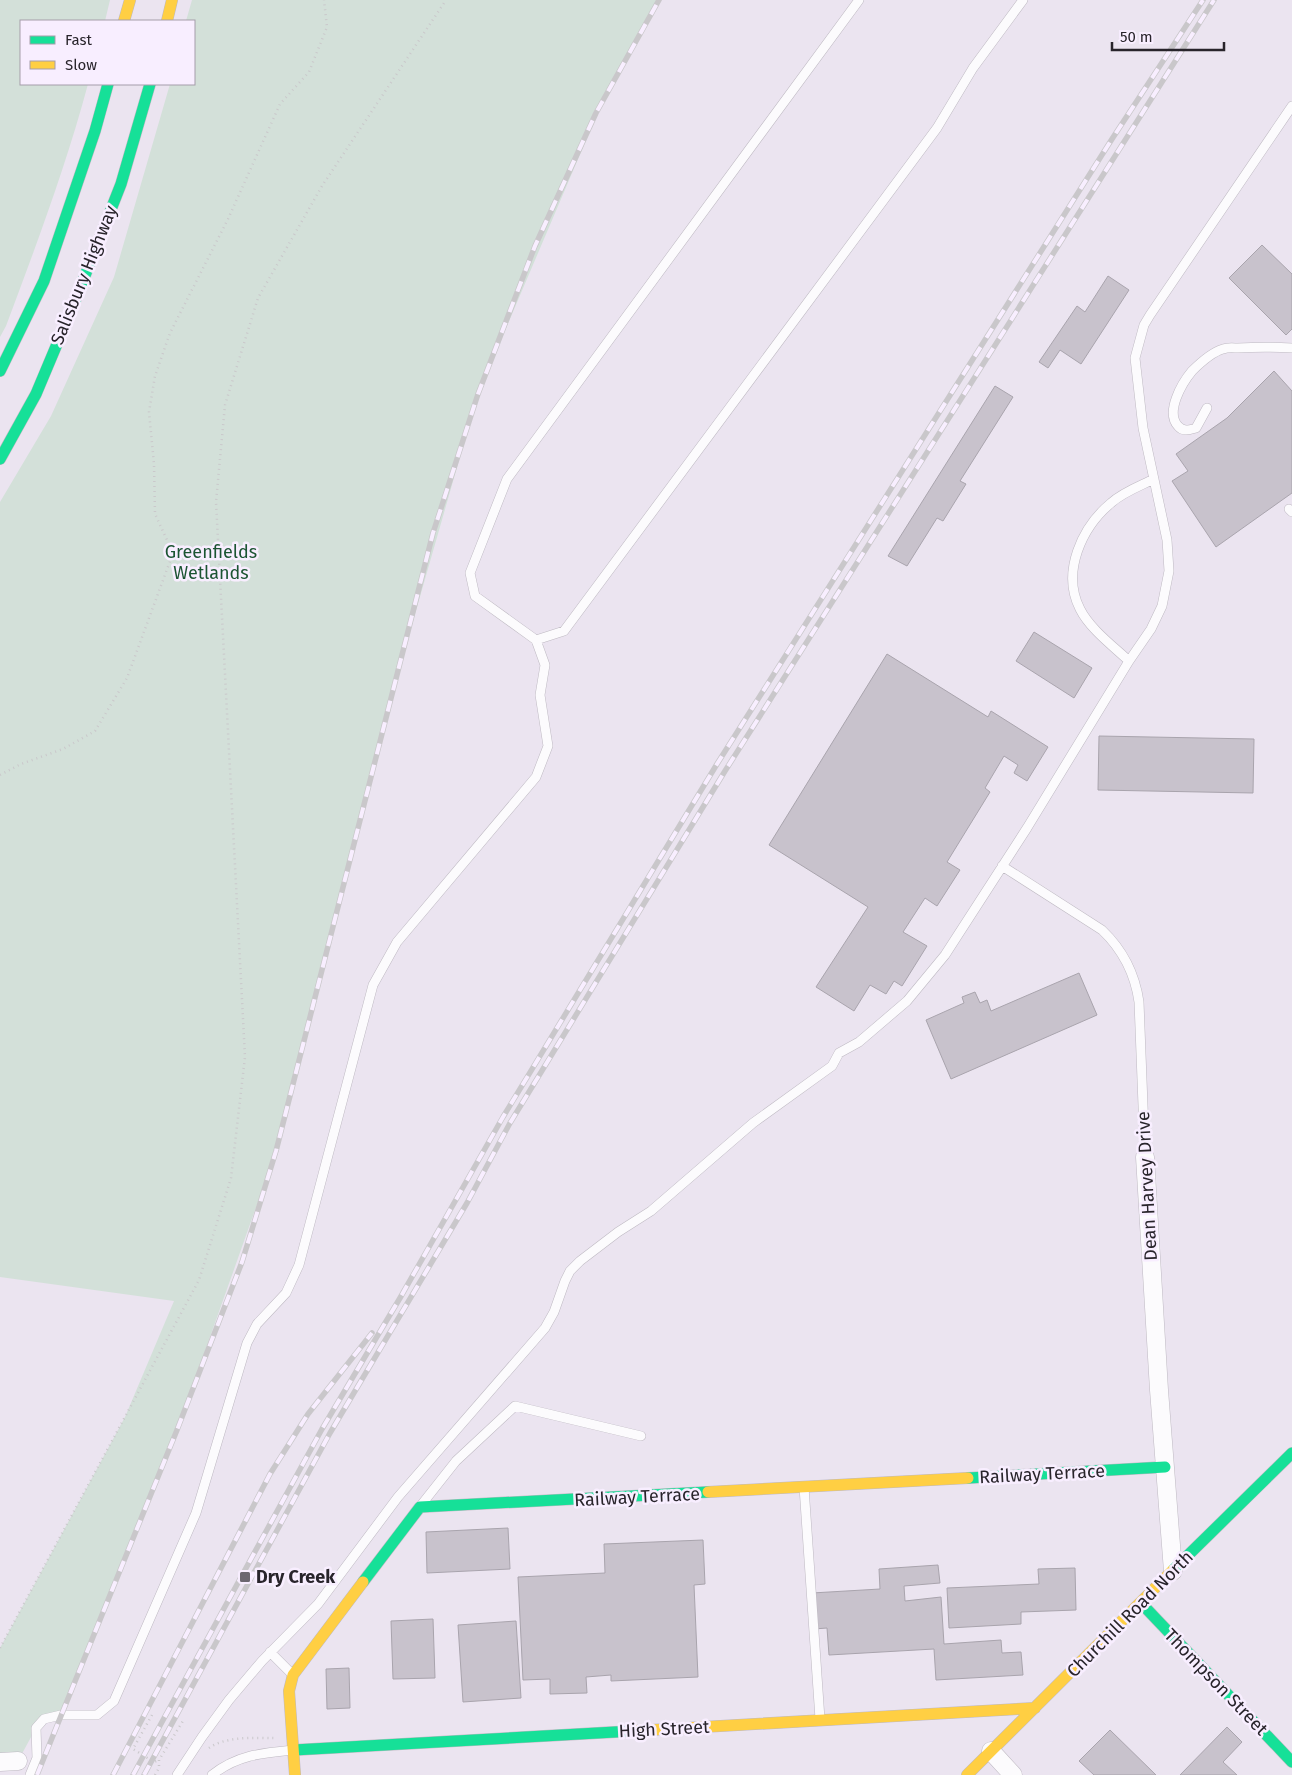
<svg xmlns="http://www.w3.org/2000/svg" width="1292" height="1775" font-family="'Fira Sans',sans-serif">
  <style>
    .green { fill: #d3e0d9 }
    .building { fill: #c8c2cc; stroke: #a9a4ad }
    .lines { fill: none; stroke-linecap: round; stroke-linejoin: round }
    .lane-casing { stroke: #beb9c2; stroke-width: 10 }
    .street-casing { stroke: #beb9c2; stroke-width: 19 }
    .fast-casing { stroke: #beb9c2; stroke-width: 12 }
    .slow-casing { stroke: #beb9c2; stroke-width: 12 }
    .path { stroke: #cac8cb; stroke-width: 2.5; stroke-dasharray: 1 4; stroke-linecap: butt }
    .lane { stroke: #fcfbfd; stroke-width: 9 }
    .street { stroke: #fcfbfd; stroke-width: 18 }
    .fast { stroke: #16e098; stroke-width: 11 }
    .slow { stroke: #ffcf43; stroke-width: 11 }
    .rail-casing { stroke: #c9c7ca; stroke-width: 5.5 }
    .rail { stroke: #f8eeff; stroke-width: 4; stroke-dasharray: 11; stroke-linecap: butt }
    .poi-dot { fill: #6c6770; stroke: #f8eeff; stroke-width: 2 }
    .labels { text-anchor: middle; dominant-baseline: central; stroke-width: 5; stroke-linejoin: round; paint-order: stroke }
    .street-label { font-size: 18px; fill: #28242b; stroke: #f8eeff }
    .park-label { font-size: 18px; fill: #1b5432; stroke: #f8eeff }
    .poi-label { font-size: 18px; font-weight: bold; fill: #28242b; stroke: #f8eeff; text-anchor: start }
  </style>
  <rect width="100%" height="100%" fill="#ebe4f0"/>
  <path class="green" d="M0 0H110L105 21H21V84H88C66 166 36 246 6 326L0 337Z
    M192 0H659L604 98 478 394 391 698 276 1151 177 1430 61 1715 36 1728 18 1761 0 1762V1648L125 1417 174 1301 0 1277V502L51 416 114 277 170 84H194V21H186Z"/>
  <path class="building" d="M1262 245 1292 274V329L1286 335 1229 278Z
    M1108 276 1129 290 1081 364 1060 350 1048 368 1039 362 1077 306 1085 312Z
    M1274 371 1292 391V493L1216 547 1172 481 1188 471 1176 454 1227 418Z
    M995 386 1013 397 960 481 966 484 943 521 937 518 907 566 888 556Z
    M1034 632 1092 668 1074 698 1016 661Z
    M887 654 988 717 991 711 1048 747 1027 781 1014 773 1018 765 1004 756 985 788 990 792 947 862 960 870 937 906 925 898 903 932 927 946 902 986 894 981 886 994 870 985 854 1011 816 987 868 907 769 845Z
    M1099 736 1254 739 1253 793 1098 790Z
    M1079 973 1097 1015 951 1079 926 1020 964 1003 962 997 975 992 980 1003 987 1000 991 1011Z
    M508 1528 510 1569 427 1573 426 1532Z
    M703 1540 705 1584 694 1585 698 1677 611 1681V1675L586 1677 587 1693 550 1694V1679L523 1680 518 1577 605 1573 604 1544Z
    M938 1565 940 1583 904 1586 905 1601 941 1597 944 1644 1001 1640 1002 1653 1021 1652 1023 1675 936 1680 934 1649 829 1655 827 1628 814 1629 812 1593 880 1589 879 1569Z
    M1075 1568 1076 1610 1021 1612V1624L949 1628 947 1588 1039 1584 1038 1569Z
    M433 1619 435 1678 393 1679 391 1621Z
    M516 1621 521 1698 463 1702 458 1625Z
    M349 1668 350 1708 327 1709 326 1669Z
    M1227 1727 1242 1742 1223 1762 1237 1775H1180Z
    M1110 1730 1156 1775H1094L1079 1761Z"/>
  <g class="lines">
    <g class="lane-casing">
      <path id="lane" d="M859 0 507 479 470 573 475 596 536 640 564 631 937 128 973 68 1023 0
        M1207 408 1196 428C1189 430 1183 432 1178 426 1165 412 1182 383 1192 371 1200 363 1213 352 1223 349 1228 347 1234 348 1238 348 1256 347 1274 347 1292 348
        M1289 509 1292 512
        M1129 661C1113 646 1090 629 1080 609 1061 572 1082 527 1111 503 1123 492 1140 486 1154 479
        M1002 866 1102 930C1123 950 1135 974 1139 1002L1145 1157
        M804 1487 820 1719
        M422 1504 456 1461 515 1406 641 1436
        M270 1652 293 1675
        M30 1775 37 1758 36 1728 44 1719 61 1715H97L114 1701 196 1513 247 1343 257 1324 286 1293 299 1265 373 985 397 942 536 777 548 746 540 695 545 665 536 640
        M177 1775 202 1737 229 1700 262 1661 318 1604 398 1497 545 1328 554 1312 565 1281 570 1271 580 1261 618 1232 651 1211 753 1123 832 1066 839 1053 859 1042 907 1001 945 955 1027 828 1129 661 1151 629 1162 606 1169 571 1167 540 1143 428 1135 358 1144 325 1150 315 1292 106
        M212 1775C237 1755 262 1753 293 1750"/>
    </g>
    <g class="street-casing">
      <path id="street" d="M1145 1157 1159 1390 1173 1571
        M991 1751 1013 1775
        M0 1762 18 1761"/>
    </g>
    <g class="fast-casing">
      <path id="fast" d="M0 371 44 281 95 131 108 84
        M0 459 36 394 73 306 121 184 150 84
        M968 1478 1165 1467
        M1173 1570 1292 1453
        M363 1582 420 1507 708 1492
        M1141 1603 1292 1762
        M294 1750 633 1731"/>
    </g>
    <g class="slow-casing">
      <path id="slow" d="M124 21 130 0
        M167 21 172 0
        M708 1492 968 1478
        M633 1731 1035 1708
        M295 1775 289 1691 293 1675 363 1582
        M967 1775 1173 1570"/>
    </g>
    <path class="path" d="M0 775 21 764 63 749 95 731 127 678 173 553 155 514 154 464 149 412 155 376 170 333 228 219 280 104 309 72 327 27 324 0
      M0 1648 199 1280 231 1178 245 1057 216 502 225 405 258 298 322 186 446 0
      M152 1715 133 1749 154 1762 159 1760
      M209 1748C226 1736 254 1738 274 1738
      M155 1775 159 1768V1760L183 1721"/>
    <use href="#lane" class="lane"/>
    <use href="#street" class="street"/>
    <use href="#fast" class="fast"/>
    <use href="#slow" class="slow"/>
    <g class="rail-casing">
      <path id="rail" d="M37 1775 177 1430 242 1262 276 1151 433 533 478 394 535 246 596 113 659 0
        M113 1775 270 1474 308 1414 372 1333
        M133 1775 322 1429 400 1298 503 1117 717 764 1112 139 1203 0
        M144 1775 330 1433 467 1203 510 1123 725 771 1214 0"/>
    </g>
    <use href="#rail" class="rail"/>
  </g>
  <rect class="poi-dot" x="239" y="1571" width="12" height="12" rx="2.5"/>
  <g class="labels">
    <g class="street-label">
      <text transform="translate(84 275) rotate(-68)">Salisbury Highway</text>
      <text transform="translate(1147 1186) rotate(-93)">Dean Harvey Drive</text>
      <text transform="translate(1042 1474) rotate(-3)">Railway Terrace</text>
      <text transform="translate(637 1497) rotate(-3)">Railway Terrace</text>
      <text transform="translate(1130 1614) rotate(-45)">Churchill Road North</text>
      <text transform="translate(1216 1682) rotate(46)">Thompson Street</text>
      <text transform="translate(664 1729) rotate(-3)">High Street</text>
    </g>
    <g class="park-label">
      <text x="211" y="552">Greenfields<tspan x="211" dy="21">Wetlands</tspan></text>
    </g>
    <g class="poi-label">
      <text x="256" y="1577">Dry Creek</text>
    </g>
  </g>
  <rect x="20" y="20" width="175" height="65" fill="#f8eeff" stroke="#a59daa"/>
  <rect x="30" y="36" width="25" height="8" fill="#16e098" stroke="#a59daa"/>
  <text x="65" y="45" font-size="15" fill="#28242b">Fast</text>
  <rect x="30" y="61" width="25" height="8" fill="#ffcf43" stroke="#a59daa"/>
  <text x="65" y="70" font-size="15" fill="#28242b">Slow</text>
  <path d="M1112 42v8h112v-8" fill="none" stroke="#28242b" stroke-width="2.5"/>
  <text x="1120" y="42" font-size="15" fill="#28242b" stroke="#f8eeff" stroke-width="4" paint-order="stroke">50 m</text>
</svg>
